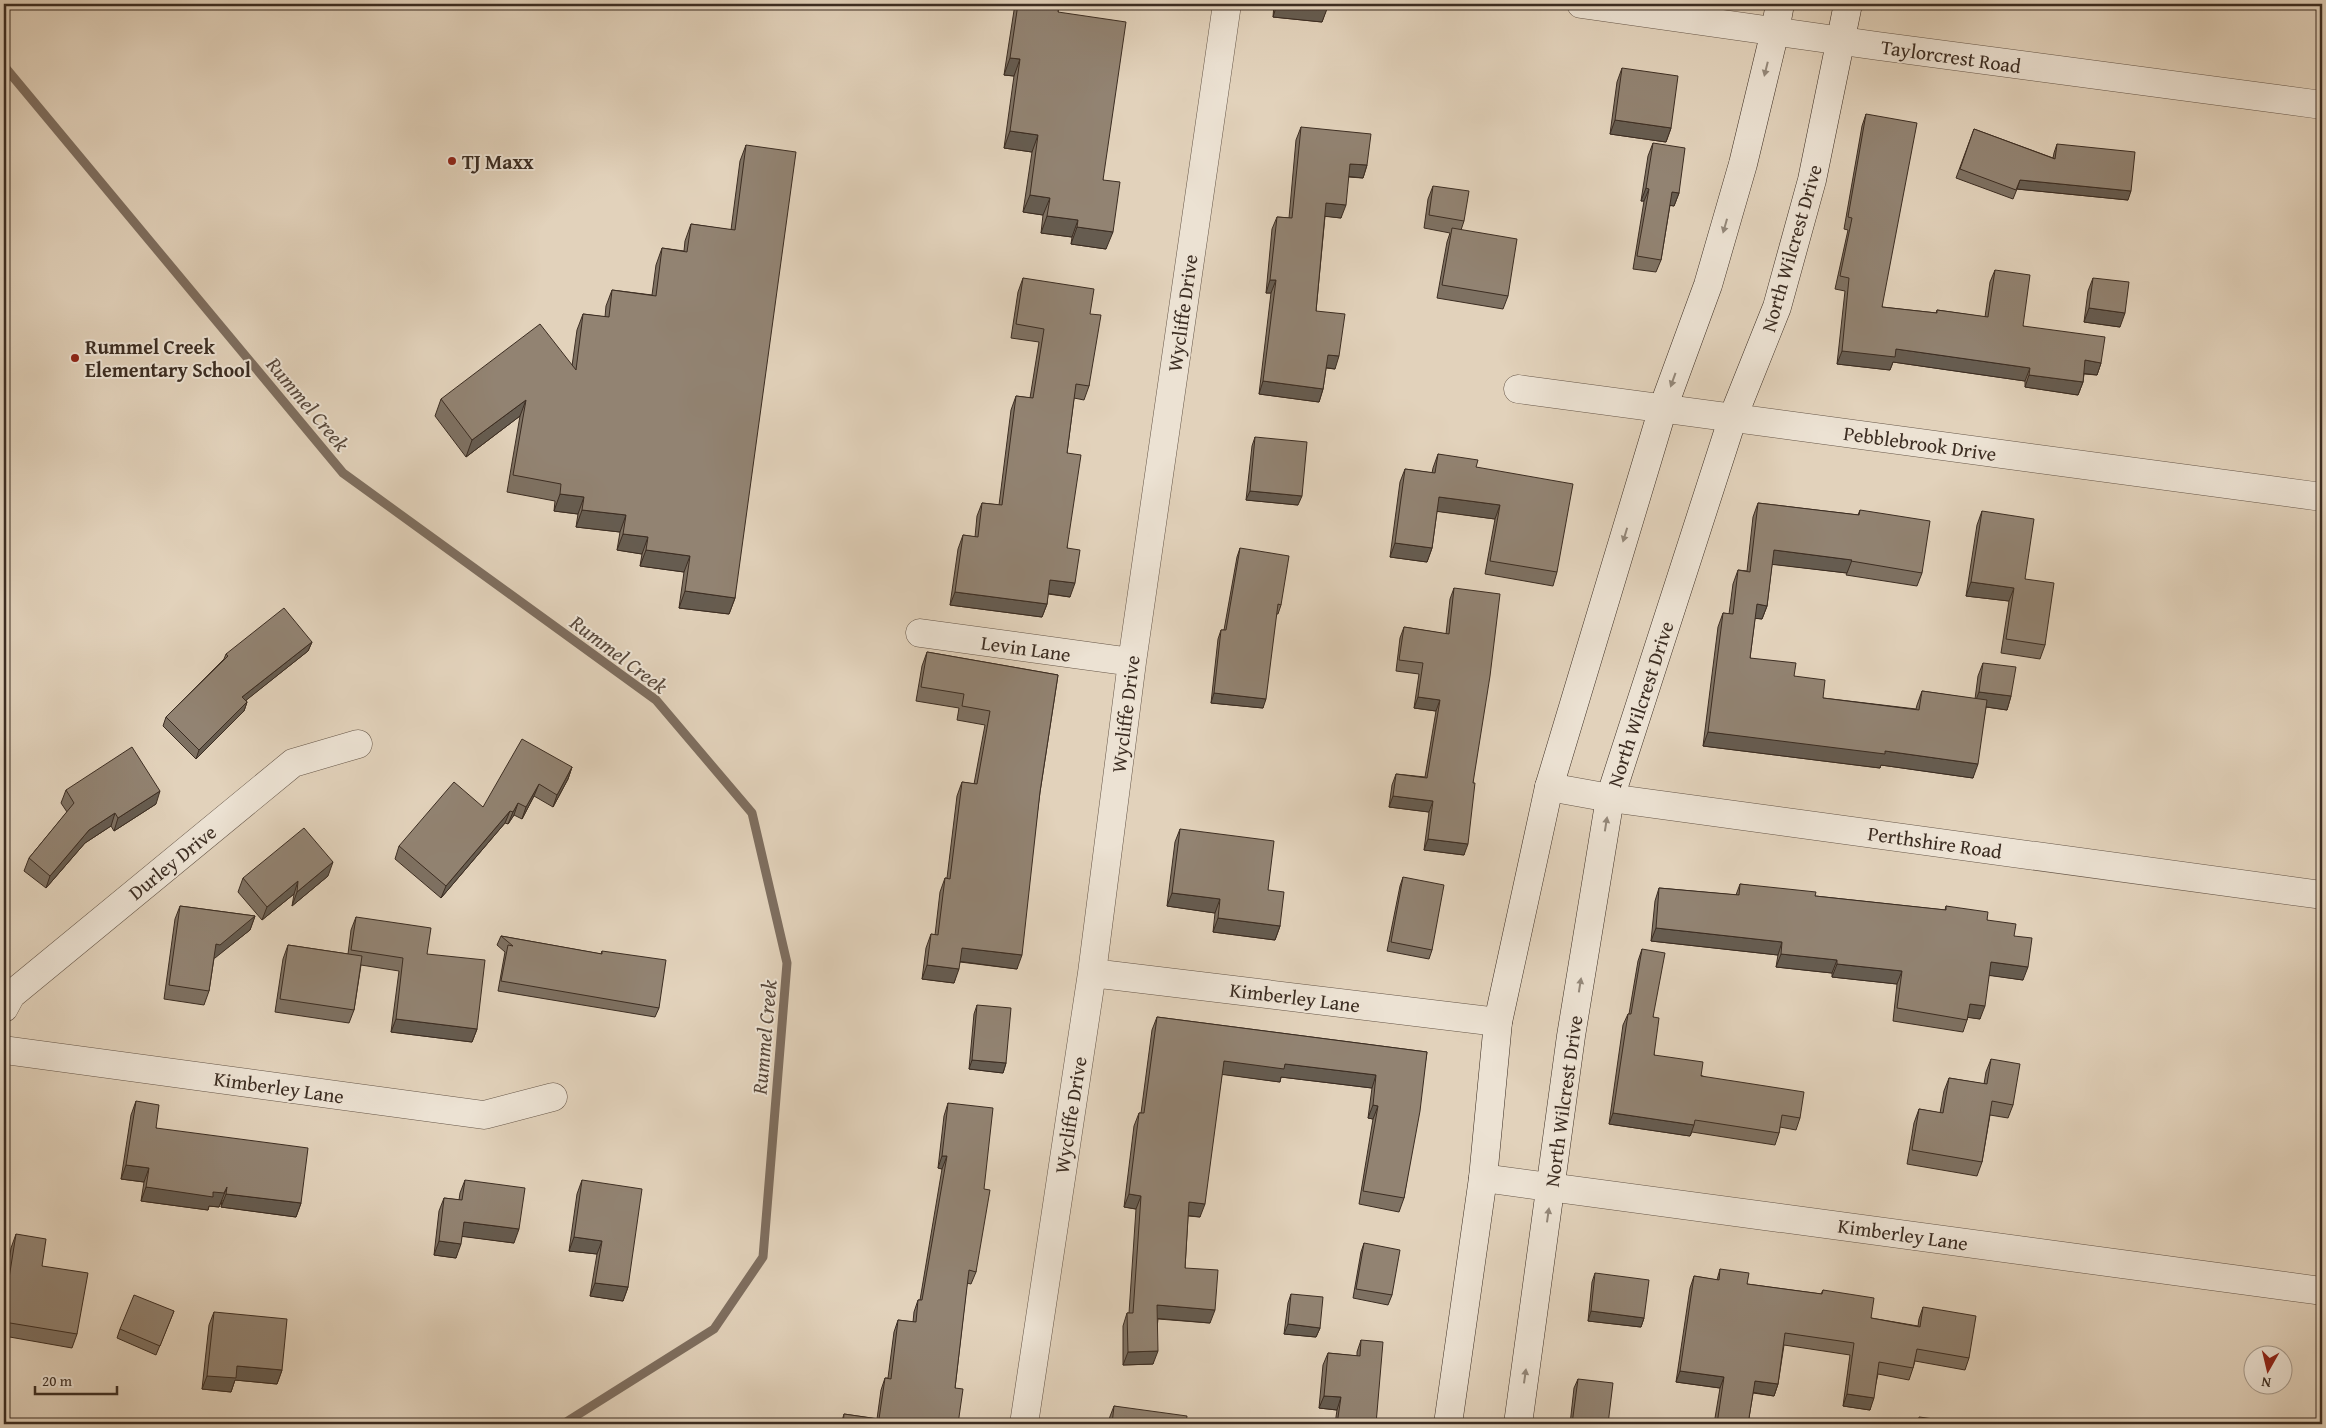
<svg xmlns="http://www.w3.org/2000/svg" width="2326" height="1428" font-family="'Gentium Book Plus',serif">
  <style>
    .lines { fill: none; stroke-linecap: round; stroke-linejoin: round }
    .stream { stroke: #7e6e5f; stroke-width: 9 }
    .minor-casing { stroke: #665648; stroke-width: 29 }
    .secondary-casing { stroke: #3c2d22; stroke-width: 29 }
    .minor { stroke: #ece2d3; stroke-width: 28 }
    .secondary { stroke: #ece2d3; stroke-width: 28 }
    .wall { fill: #7e7162; stroke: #3c2d22 }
    .shaded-wall { fill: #665c50; stroke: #3c2d22 }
    .building { fill: #928372; stroke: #3c2d22 }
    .oneway { fill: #94887a }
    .poi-dot { fill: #8f2418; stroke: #ece2d3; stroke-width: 2 }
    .labels { text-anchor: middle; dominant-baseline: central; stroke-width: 4; stroke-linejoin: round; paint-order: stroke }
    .street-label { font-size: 20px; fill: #3c2d22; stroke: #ece2d3 }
    .poi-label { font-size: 20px; font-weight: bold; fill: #3c2d22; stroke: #ece2d3; text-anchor: start }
    .water-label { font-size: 21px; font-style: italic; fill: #58483b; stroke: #ece2d3 }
  </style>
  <rect width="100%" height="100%" fill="#e2d2bb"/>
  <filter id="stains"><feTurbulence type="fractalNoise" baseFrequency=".004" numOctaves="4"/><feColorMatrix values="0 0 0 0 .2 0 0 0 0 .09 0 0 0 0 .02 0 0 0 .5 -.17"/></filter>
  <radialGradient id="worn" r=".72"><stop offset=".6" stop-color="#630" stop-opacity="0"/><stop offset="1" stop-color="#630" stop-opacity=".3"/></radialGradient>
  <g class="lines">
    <path class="stream" d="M4 66 343 473 656 700 752 813 787 963 763 1257 714 1329 563 1424"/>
    <g class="minor-casing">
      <path id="minor" d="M1581 4 1878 46 2322 105
        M1518 389 2322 497
        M920 633 1132 662
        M1549 787 1610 798 2322 895
        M1092 973 1498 1022
        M4 1008 11 995 293 763 358 744
        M4 1050 484 1115 553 1097
        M1483 1178 2322 1291
        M1024 1424 1092 973 1132 662 1227 4"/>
    </g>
    <g class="secondary-casing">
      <path id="secondary" d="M1448 1424 1483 1178 1498 1022 1549 787 1663 408 1708 285 1743 164 1775 31 1780 4
        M1518 1424 1571 1036 1610 798 1733 417 1777 307 1812 180 1848 4"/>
    </g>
    <use href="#minor" class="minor"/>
    <use href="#secondary" class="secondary"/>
  </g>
  <path class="wall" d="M1015 4H1059L1058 12 1103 180 1106 249 1071 244 1072 237 1041 233 1043 215 1023 212 1032 152 1004 148 1014 76 1004 75Z
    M1274 4H1328L1322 22 1273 17Z
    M2145 4H2163L2162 6Z
    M1622 68 1671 128 1666 142 1610 134 1617 82Z
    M1866 114 1882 307 1936 313 1937 310 1985 317 1990 282 1995 270 2023 326 2101 363 2097 375 2084 374 2083 382 2078 395 2025 387V381L1893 362 1890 370 1837 364 1845 291 1835 289 1848 230 1844 229 1862 126Z
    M1301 127 1367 165 1363 178 1348 177 1341 218 1325 216 1316 311 1335 369 1326 368 1323 389 1319 402 1259 394 1271 293H1266L1272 229 1277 217 1289 218 1296 140Z
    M1974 129 2053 158 2054 153 2057 144 2128 200 2017 189 2013 199 1956 178Z
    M1653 143 1679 193 1674 206 1670 205 1661 260 1656 272 1633 269 1644 201H1641L1648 156Z
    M746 145 735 598 729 614 679 608 684 572 640 566 642 554 617 550 620 532 576 527 578 514 554 511 555 501 507 492 520 416 466 457 435 416 441 399 572 366 577 330 583 314 605 317 606 306 612 290 652 295 656 265 662 248 684 251 685 241 691 224 731 230 740 161Z
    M1433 186 1464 221 1461 230 1508 296 1503 309 1437 298 1447 242 1450 233 1424 228 1428 199Z
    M1023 278 1090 314 1089 386 1084 400 1074 398 1067 453V548L1070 597 1048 594 1047 604 1042 617 950 605 958 549 963 535 975 537 977 516 982 503 999 505 1011 410 1016 396 1030 398 1039 342 1011 338 1018 292Z
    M2093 278 2120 327 2084 322 2088 291Z
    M1255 437 1298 505 1246 500 1252 446Z
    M1438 454 1476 467 1557 572 1553 586 1485 574 1495 519 1437 511 1432 548 1427 562 1390 557 1400 482 1405 469 1432 473 1433 468Z
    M1758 503 1858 515 1860 510 1922 573 1917 586 1846 575 1847 573 1772 564 1767 606 1762 619 1755 618 1750 658 1794 676 1823 698 1916 709 1917 705 1922 691 1975 699 1978 676 1983 663 2011 696 2007 710 1986 707 1973 778 1881 765 1880 768 1703 746 1718 627 1723 613 1729 614 1733 584 1738 570 1747 571 1753 517Z
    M1982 511 2025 579 2045 645 2040 659 2001 653 2009 601 1966 596 1977 525Z
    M1240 548 1281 605 1278 614H1276L1263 708 1211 703 1218 639 1221 630H1224L1237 557Z
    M1454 588 1473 783 1464 855 1424 850 1429 812 1389 807 1392 785 1396 774 1425 777 1436 711 1414 708 1419 674 1396 671 1400 638 1404 627 1446 634 1450 599Z
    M312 642 308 651 246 700 247 702 244 711 196 759 163 726 166 717 224 659 226 654Z
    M927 652 1058 675 1040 792 1017 969 960 962 954 983 922 979 926 948 931 934 935 935 940 892 945 878H947L957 796 962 782 974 784 985 725 957 720 959 708 916 701 922 666Z
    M572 767 568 779 553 807 534 796 522 819 514 815 508 824 505 823 441 898 395 859 399 846 483 807Z
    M66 790 156 804 114 831 111 826 85 843 46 888 24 871 29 858 67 812 61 803Z
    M1180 829 1268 890 1280 926 1275 940 1213 932 1215 913 1167 906 1175 842Z
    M328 876 292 906 294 894 262 920 238 892 243 878Z
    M1403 877 1432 950 1429 959 1387 951 1400 886Z
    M1740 884 1815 896 1945 910 1946 906 1987 920 2014 936 2023 980 1989 975 1980 1019 1968 1017 1963 1032 1893 1021 1897 984 1832 977V973L1776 967 1778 955 1651 941 1655 901 1659 888 1736 895Z
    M180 906 255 916 250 930 214 958 209 991 204 1005 164 999 175 919Z
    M356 917 427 954 477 1029 472 1042 391 1032 399 971 361 965 354 1010 349 1023 275 1012 283 959 288 945 348 954 351 930Z
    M501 936 601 954 602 951 659 1008 655 1017 498 991 505 952 497 945Z
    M1642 949 1653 1017 1654 1055 1800 1118 1796 1130 1780 1127 1779 1133 1775 1145 1692 1132 1690 1136 1609 1124 1623 1025 1628 1014H1629L1638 961Z
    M977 1005 1006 1063 1003 1073 969 1069 974 1014Z
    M1157 1017 1427 1052 1404 1198 1399 1212 1359 1204 1373 1119 1368 1118 1372 1088 1281 1077 1280 1082 1222 1074 1200 1217 1188 1216 1185 1268 1210 1323 1158 1319 1153 1364 1123 1365V1326L1127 1313H1129L1136 1209 1124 1207 1134 1126 1139 1113H1141L1152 1030Z
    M1991 1059 2013 1105 2008 1118 1990 1115 1982 1162 1977 1176 1907 1164 1914 1123 1919 1109 1940 1113 1944 1091 1949 1078 1984 1084 1986 1072Z
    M136 1101 156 1128 301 1203 296 1217 221 1207 222 1200 219 1207 209 1206 208 1210 141 1201 144 1182 121 1179 131 1115Z
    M948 1103 976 1272 971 1284 967 1283 955 1388 958 1424H841L844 1414 877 1419 881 1390 885 1378H888L894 1332 898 1320 913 1322 914 1312 918 1300H920L942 1169 938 1168 944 1116Z
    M465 1180 514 1243 462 1236 456 1258 434 1255 439 1211 444 1198 459 1200 460 1193Z
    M582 1180 628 1287 623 1301 590 1296 597 1254 569 1251 577 1194Z
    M16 1234 42 1266 77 1334 72 1348 4 1336V1293L11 1248Z
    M1364 1243 1392 1295 1388 1305 1353 1298 1361 1252Z
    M1720 1269 1747 1284 1821 1294 1823 1290 1871 1318 1918 1326 1919 1319 1923 1307 1969 1358 1965 1370 1915 1361 1913 1368 1909 1380 1878 1374 1870 1410 1843 1406 1850 1355 1784 1345 1778 1384 1774 1396 1753 1393 1748 1424H1714L1720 1388 1676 1382 1690 1288 1694 1276 1717 1280Z
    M1595 1273 1644 1318 1641 1327 1588 1321 1592 1282Z
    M1291 1294 1320 1328 1316 1337 1284 1334 1288 1303Z
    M174 1311 156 1355 117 1338 120 1329Z
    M214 1312 282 1370 277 1384 235 1380 231 1392 202 1389 209 1325Z
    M1361 1340 1376 1424H1335L1337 1410 1319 1408 1323 1365 1328 1353 1357 1356V1352Z
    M1578 1379 1608 1424H1570L1574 1388Z
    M1114 1406 1186 1424H1109V1419Z"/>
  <path class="shaded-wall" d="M1277 4H1282L1327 9 1322 22 1273 17Z
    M1010 58 1020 59 1014 76 1004 75Z
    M1615 120 1671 128 1666 142 1610 134Z
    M1010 131 1038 135 1032 152 1004 148Z
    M1350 164 1367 165 1363 178 1345 176Z
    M2020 180 2131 191 2128 200 2017 189Z
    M1646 188 1649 189 1644 201H1641Z
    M1672 192 1679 193 1674 206 1667 205Z
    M1030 195 1050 198 1043 215 1023 212Z
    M1326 203 1346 205 1341 218 1322 216Z
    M1047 216 1078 220 1072 237 1041 233Z
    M1077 227 1113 232 1106 249 1071 244Z
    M1270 280H1276L1271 293H1266Z
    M2089 308 2125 313 2120 327 2084 322Z
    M1896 349 2030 368 2025 381 1893 362 1890 370 1837 364 1842 351Z
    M1328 355 1339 356 1335 369 1323 367Z
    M2085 360 2101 363 2097 375 2081 373Z
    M2029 375 2083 382 2078 395 2025 387Z
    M1263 381 1323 389 1319 402 1259 394Z
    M526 400 520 416 466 457 472 440Z
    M1250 491 1302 496 1298 505 1246 500Z
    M560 494 584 497 578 514 554 511Z
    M1439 497 1500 505 1495 519 1434 511Z
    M582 510 626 515 620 532 576 527Z
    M623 534 648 537 642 554 617 550Z
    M1395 543 1432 548 1427 562 1390 557Z
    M646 550 690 556 684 572 640 566Z
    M1774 550 1852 560 1847 573 1769 564Z
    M1050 580 1075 583 1070 597 1045 593Z
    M1971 582 2014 588 2009 601 1966 596Z
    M685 591 735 598 729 614 679 608Z
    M955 592 1047 604 1042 617 950 605Z
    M1757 604 1767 606 1762 619 1752 618Z
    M312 642 308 651 239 706 242 697Z
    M1979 692 2011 696 2007 710 1974 705Z
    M1214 693 1266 699 1263 708 1211 703Z
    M1418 697 1440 700 1436 711 1414 708Z
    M247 702 244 711 196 759 199 750Z
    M1708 732 1885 751 1978 764 1973 778 1881 765 1880 768 1703 746Z
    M572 767 568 779 553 807 557 795Z
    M539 784 534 796 522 819 526 807Z
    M160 791 156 804 114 831 118 818Z
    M1393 796 1433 801 1429 812 1389 807Z
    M518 803 514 815 508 824 513 812Z
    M510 811 505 823 441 898 446 886Z
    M115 813 111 826 85 843 46 888 50 876 89 830Z
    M1428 839 1468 844 1464 855 1424 850Z
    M333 862 328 876 292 906 297 892Z
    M298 881 294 894 262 920 267 907Z
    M1172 893 1220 899 1215 913 1167 906Z
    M255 916 250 930 215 958H211L216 944Z
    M1218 918 1280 926 1275 940 1213 932Z
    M1656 928 1782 942 1778 955 1651 941Z
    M962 948 1022 955 1017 969 957 961Z
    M1781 954 1837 960 1832 973 1776 967Z
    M1991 962 2028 967 2023 980 1986 975Z
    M1837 964 1902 971 1897 984 1832 977Z
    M927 965 959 969 954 983 922 979Z
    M1970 1004 1985 1006 1980 1019 1965 1017Z
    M396 1019 477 1029 472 1042 391 1032Z
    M972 1060 1006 1063 1003 1073 969 1069Z
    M1224 1061 1285 1064 1376 1075 1372 1088 1281 1077 1280 1082 1219 1074Z
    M1373 1105 1378 1106 1373 1119 1368 1118Z
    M1613 1113 1694 1125 1690 1136 1609 1124Z
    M942 1156H947L942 1169 938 1168Z
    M126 1165 149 1168 144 1182 121 1179Z
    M146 1187 213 1192 227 1187 219 1207 209 1206 208 1210 141 1201Z
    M226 1194 301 1203 296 1217 221 1207Z
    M1129 1194 1141 1196 1136 1209 1124 1207Z
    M1189 1202 1205 1204 1200 1217 1185 1215Z
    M464 1222 519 1229 514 1243 459 1236Z
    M574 1237 602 1241 597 1254 569 1251Z
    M439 1241 461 1244 456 1258 434 1255Z
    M595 1283 628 1287 623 1301 590 1296Z
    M1157 1305 1215 1310 1210 1323 1153 1318Z
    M1591 1311 1644 1318 1641 1327 1588 1321Z
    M1288 1324 1320 1328 1316 1337 1284 1334Z
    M1158 1351 1153 1364 1123 1365 1128 1352Z
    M237 1366 282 1370 277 1384 235 1380 231 1392 202 1389 207 1376Z
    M1680 1371 1724 1377 1720 1388 1676 1382Z
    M1755 1381 1778 1384 1774 1396 1751 1392Z
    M1847 1394 1874 1398 1870 1410 1843 1406Z
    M1324 1396 1341 1397 1337 1410 1319 1408Z"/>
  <path class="building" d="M1018 4H1059L1058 12 1126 22 1103 180 1120 182 1113 232 1077 227 1078 220 1047 216 1050 198 1030 195 1038 135 1010 131 1020 59 1010 58Z
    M1282 4H1328L1327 9Z
    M1622 68 1678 76 1671 128 1615 120Z
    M1866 114 1917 123 1882 307 1937 313V310L1988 317 1995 270 2030 275 2023 326 2105 337 2101 363 2085 360 2083 382 2029 375 2030 368 1896 349 1895 357 1842 351 1849 278 1840 276 1852 218 1848 217Z
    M1301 127 1371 134 1367 165 1350 164 1346 205 1326 203 1316 311 1345 314 1339 356 1328 355 1323 389 1263 381 1276 280H1270L1277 217 1292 218Z
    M1974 129 2055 159 2057 144 2135 152 2131 191 2020 180 2016 190 1960 169Z
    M1653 143 1685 148 1679 193 1672 192 1661 260 1637 256 1649 189 1646 188Z
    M746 145 796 152 735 598 685 591 690 556 646 550 648 537 623 534 626 515 582 510 584 497 560 494 561 484 513 475 526 400 472 440 441 399 540 324 576 370 583 314 609 317 612 290 656 296 662 248 687 252 691 224 735 230Z
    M1433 186 1469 191 1464 221 1429 215Z
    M1452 228 1517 239 1508 296 1442 285Z
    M1023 278 1094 289 1090 314 1101 315 1089 386 1076 384 1067 453 1081 455 1067 548 1080 550 1075 583 1050 580 1047 604 955 592 963 535 978 537 982 503 1002 505 1016 396 1033 398 1044 329 1016 324Z
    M2093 278 2129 282 2125 313 2089 308Z
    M1255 437 1307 442 1302 496 1250 491Z
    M1438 454 1478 460 1476 467 1573 484 1557 572 1490 561 1500 505 1439 497 1432 548 1395 543 1405 469 1435 473Z
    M1758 503 1859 515 1860 510 1930 521 1922 573 1851 561 1852 560 1774 550 1767 606 1757 604 1750 658 1796 663 1794 676 1825 680 1823 698 1919 710 1922 691 1987 700 1978 764 1885 751V754L1708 732 1723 613 1733 614 1738 570 1750 572Z
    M1982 511 2034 519 2025 579 2054 583 2045 645 2006 639 2014 588 1971 582Z
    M1240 548 1289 556 1281 605 1278 604 1266 699 1214 693 1221 630H1226Z
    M1454 588 1500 594 1490 676 1473 783H1475L1468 844 1428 839 1433 801 1393 796 1396 774 1427 778 1440 700 1418 697 1423 663 1399 660 1404 627 1449 634Z
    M284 608 312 642 242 697 247 702 199 750 166 717 228 656 226 654Z
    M927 652 1058 675 1040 792 1022 955 962 948 959 969 927 965 931 934 938 935 945 878 950 879 962 782 977 784 990 711 962 706 964 694 921 687Z
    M1983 663 2016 667 2011 696 1979 692Z
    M522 739 572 767 557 795 539 784 526 807 518 803 513 812 510 811 446 886 399 846 454 782 483 807Z
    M132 747 160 791 118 818 115 813 89 830 50 876 29 858 74 803 66 790Z
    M304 828 333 862 297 892 298 881 267 907 243 878Z
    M1180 829 1274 841 1268 890 1284 892 1280 926 1218 918 1220 899 1172 893Z
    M1403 877 1444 885 1432 950 1391 942Z
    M1740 884 1816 892 1815 896 1946 910V906L1988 912 1987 920 2016 924 2014 936 2032 938 2028 967 1991 962 1985 1006 1970 1004 1967 1020 1897 1008 1902 971 1837 964V960L1781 954 1782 942 1656 928 1659 888 1739 895Z
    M180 906 255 916 220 945 216 944 209 991 169 985Z
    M356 917 431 928 427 954 485 960 477 1029 396 1019 403 958 351 950Z
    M501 936 602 954V951L666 960 659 1008 501 981 508 945 513 946Z
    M288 945 362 956 354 1010 280 999Z
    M1642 949 1665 953 1653 1017 1659 1018 1654 1055 1703 1062 1701 1076 1804 1092 1800 1118 1782 1115 1779 1133 1695 1120 1694 1125 1613 1113 1628 1014H1631Z
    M977 1005 1011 1008 1006 1063 972 1060Z
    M1157 1017 1427 1052 1420 1111 1404 1198 1363 1191 1378 1106 1373 1105 1376 1075 1285 1064 1284 1069 1224 1061 1205 1204 1189 1202 1185 1268 1218 1270 1215 1310 1157 1305 1158 1351 1128 1352 1127 1313H1133L1141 1196 1129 1194 1139 1113H1144Z
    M1991 1059 2020 1064 2013 1105 1992 1101 1982 1162 1912 1150 1919 1109 1943 1113 1949 1078 1987 1084Z
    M136 1101 159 1105 156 1128 308 1148 301 1203 226 1194 227 1187 224 1193 213 1192V1197L146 1187 149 1168 126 1165Z
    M948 1103 993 1108 984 1189 990 1190 976 1272 969 1270 955 1388 963 1389 958 1424H843L844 1414 879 1419 885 1378 891 1379 898 1320 916 1322 918 1300H922L947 1156H942Z
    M465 1180 525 1188 519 1229 464 1222 461 1244 439 1241 444 1198 462 1200Z
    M582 1180 642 1189 628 1287 595 1283 602 1241 574 1237Z
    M16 1234 46 1239 42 1266 88 1273 77 1334 4 1322V1310Z
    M1364 1243 1400 1250 1392 1295 1356 1289Z
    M1720 1269 1749 1273 1747 1284 1822 1294 1823 1290 1874 1298 1871 1318 1920 1327 1923 1307 1976 1316 1969 1358 1917 1349 1913 1368 1879 1362 1874 1398 1847 1394 1854 1343 1785 1333 1778 1384 1755 1381 1748 1424H1717L1724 1377 1680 1371 1694 1276 1719 1280Z
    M1595 1273 1649 1280 1644 1318 1591 1311Z
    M1291 1294 1323 1297 1320 1328 1288 1324Z
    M134 1295 174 1311 160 1346 120 1329Z
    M214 1312 287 1319 282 1370 237 1366 236 1378 207 1376Z
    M1361 1340 1383 1342 1376 1424H1337L1341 1397 1324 1396 1328 1353 1360 1356Z
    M1578 1379 1613 1383 1608 1424H1572Z
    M1114 1406 1187 1416 1186 1424H1112Z
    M1919 1417 1950 1421V1424H1918Z"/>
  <defs><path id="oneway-solid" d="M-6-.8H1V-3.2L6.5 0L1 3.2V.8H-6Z" transform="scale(1.25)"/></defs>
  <g class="oneway">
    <use href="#oneway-solid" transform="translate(1766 69) rotate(104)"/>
    <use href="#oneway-solid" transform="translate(1725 226) rotate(106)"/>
    <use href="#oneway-solid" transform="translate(1673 380) rotate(110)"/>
    <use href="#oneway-solid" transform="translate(1625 535) rotate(107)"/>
    <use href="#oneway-solid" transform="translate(1606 824) rotate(-81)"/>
    <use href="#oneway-solid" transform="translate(1580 985) rotate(-81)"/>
    <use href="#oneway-solid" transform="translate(1548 1215) rotate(-82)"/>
    <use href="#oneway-solid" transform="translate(1525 1376) rotate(-82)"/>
  </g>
  <g class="poi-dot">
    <circle cx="452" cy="161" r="5"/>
    <circle cx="75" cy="358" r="5"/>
  </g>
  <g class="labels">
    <g class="street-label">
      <text transform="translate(1951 56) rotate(8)">Taylorcrest Road</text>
      <text transform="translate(1791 248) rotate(-74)">North Wilcrest Drive</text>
      <text transform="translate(1182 313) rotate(-82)">Wycliffe Drive</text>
      <text transform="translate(1920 443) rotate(8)">Pebblebrook Drive</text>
      <text transform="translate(1026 648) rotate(8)">Levin Lane</text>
      <text transform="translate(1640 704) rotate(-72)">North Wilcrest Drive</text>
      <text transform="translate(1125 714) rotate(-83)">Wycliffe Drive</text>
      <text transform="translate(1935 842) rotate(8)">Perthshire Road</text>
      <text transform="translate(172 862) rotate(-39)">Durley Drive</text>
      <text transform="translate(1295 997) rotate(7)">Kimberley Lane</text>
      <text transform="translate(279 1087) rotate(8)">Kimberley Lane</text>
      <text transform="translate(1563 1101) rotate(-82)">North Wilcrest Drive</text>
      <text transform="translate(1070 1115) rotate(-81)">Wycliffe Drive</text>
      <text transform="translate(1903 1234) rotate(8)">Kimberley Lane</text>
    </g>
    <g class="poi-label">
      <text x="462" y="161">TJ Maxx</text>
      <text x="85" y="346">Rummel Creek<tspan x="85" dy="23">Elementary School</tspan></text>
    </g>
    <g class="water-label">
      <text transform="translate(308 404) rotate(50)">Rummel Creek</text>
      <text transform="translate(619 654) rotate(37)">Rummel Creek</text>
      <text transform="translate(764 1037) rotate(-85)">Rummel Creek</text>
    </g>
  </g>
  <rect width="2326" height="1428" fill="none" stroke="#e2d2bb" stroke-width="20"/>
  <rect x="5" y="5" width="2316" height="1418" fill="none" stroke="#3c2d22" stroke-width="2.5"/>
  <rect x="10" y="10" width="2306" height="1408" fill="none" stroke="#3c2d22"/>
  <g transform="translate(2268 1370) rotate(188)"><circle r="24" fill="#ece2d3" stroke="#a69a8c"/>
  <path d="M0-4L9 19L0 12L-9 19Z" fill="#8f2418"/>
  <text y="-8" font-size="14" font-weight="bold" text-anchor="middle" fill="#3c2d22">N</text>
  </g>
  <path d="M35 1386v8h82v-8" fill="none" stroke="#3c2d22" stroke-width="2.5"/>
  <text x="42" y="1386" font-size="15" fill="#3c2d22" stroke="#ece2d3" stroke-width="4" paint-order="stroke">20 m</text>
  <rect width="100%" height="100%" filter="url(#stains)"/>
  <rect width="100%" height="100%" fill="url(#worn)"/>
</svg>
